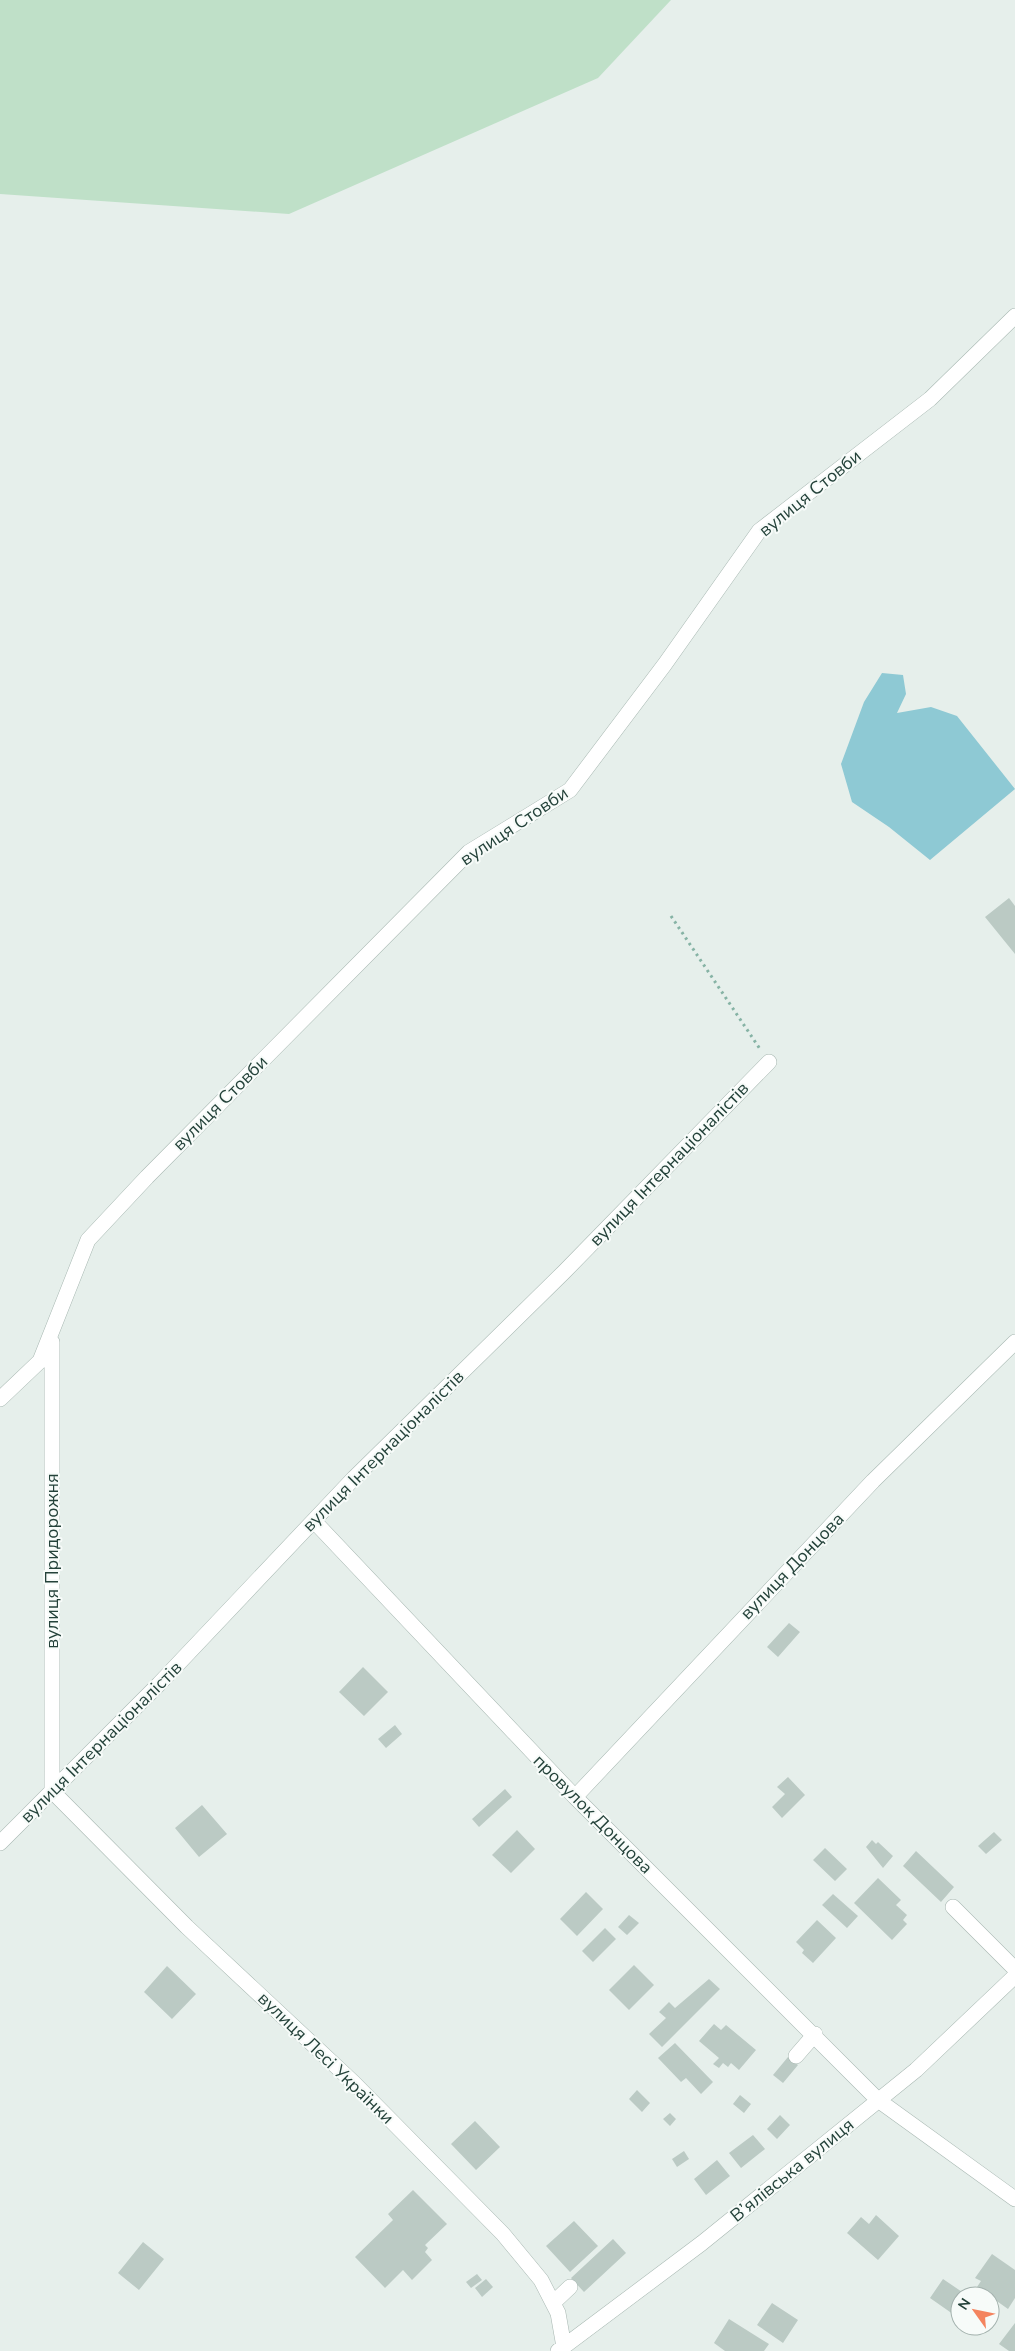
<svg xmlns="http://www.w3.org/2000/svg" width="1015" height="2351" font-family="'Nunito Sans',sans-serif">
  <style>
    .green { fill: #bfe0c8 }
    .water { fill: #8ec9d4 }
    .building { fill: #bbcac4 }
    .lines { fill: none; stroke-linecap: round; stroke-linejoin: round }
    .street-casing { stroke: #a8b8b2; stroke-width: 16 }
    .path { stroke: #86b3a5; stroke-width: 3; stroke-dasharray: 2.5 4; stroke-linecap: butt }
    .street { stroke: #fff; stroke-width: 15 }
    .labels { text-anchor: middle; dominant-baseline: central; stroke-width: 4; stroke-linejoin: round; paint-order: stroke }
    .street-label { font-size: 18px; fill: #24423a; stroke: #f7fbf9 }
  </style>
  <rect width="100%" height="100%" fill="#e6efeb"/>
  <path class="green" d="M0 0H671L598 78 289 214 0 194Z"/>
  <path class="water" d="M882 673 903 675 906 694 897 713 931 707 957 716 1015 789 930 860 889 827 852 802 841 764 864 702Z"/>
  <path class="building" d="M1009 898 1015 906V954L985 917Z
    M789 1623 800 1632 778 1657 767 1647Z
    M363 1667 388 1692 364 1716 339 1692Z
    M395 1725 402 1734 386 1748 378 1739Z
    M788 1777 805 1795 782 1818 772 1807 785 1794 777 1787Z
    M505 1789 512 1797 479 1827 472 1819Z
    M202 1805 227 1834 199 1857 175 1828Z
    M517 1830 535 1849 511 1873 492 1855Z
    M994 1832 1002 1840 986 1854 978 1846Z
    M872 1840 876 1844 878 1842 893 1856 883 1868 866 1847Z
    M825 1848 847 1869 835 1881 813 1860Z
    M916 1851 954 1887 941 1902 903 1866Z
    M878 1878 901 1900 896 1905 907 1915 903 1920 907 1924 892 1940 854 1903Z
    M586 1892 603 1909 577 1936 560 1919Z
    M833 1894 858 1916 847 1928 822 1905Z
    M629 1915 639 1923 627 1935 618 1927Z
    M817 1920 836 1938 813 1963 802 1953 804 1950 796 1942Z
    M605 1928 616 1939 593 1962 582 1951Z
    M634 1965 654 1985 629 2010 609 1990Z
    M167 1966 196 1994 172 2019 144 1992Z
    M709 1979 720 1989 662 2047 649 2034 666 2018 659 2012 669 2002 675 2008Z
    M714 2024 721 2030 726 2025 756 2050 739 2070 731 2063 728 2067 723 2063 719 2068 713 2064 719 2058 699 2041Z
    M675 2043 713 2082 701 2094 686 2078 681 2082 658 2058Z
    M788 2057 798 2065 783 2083 773 2075Z
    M637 2090 650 2103 642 2112 629 2099Z
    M740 2095 751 2104 744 2113 733 2104Z
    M670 2113 676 2119 670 2126 663 2119Z
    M780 2115 790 2125 777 2139 767 2129Z
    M475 2121 500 2147 476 2170 451 2144Z
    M753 2135 765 2149 741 2168 729 2153Z
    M684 2151 689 2159 677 2167 672 2159Z
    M717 2160 730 2176 706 2195 694 2179Z
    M413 2190 447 2224 425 2245 428 2248 425 2252 432 2260 412 2280 403 2270 385 2288 355 2257 393 2220 388 2214Z
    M876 2215 899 2236 878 2260 847 2233 861 2217 869 2224Z
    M574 2221 598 2246 570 2272 546 2246Z
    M613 2239 626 2253 584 2292 571 2278Z
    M143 2242 164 2259 139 2290 118 2273Z
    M992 2254 1015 2270V2298L1008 2309 977 2287 981 2281 975 2278Z
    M477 2274 482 2280 471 2288 466 2282Z
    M486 2279 493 2287 482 2297 475 2288Z
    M943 2279 968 2296H960V2319L930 2298Z
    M772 2303 798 2320 783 2343 757 2325Z
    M729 2319 769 2344 764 2351H725L714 2343Z
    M1015 2323V2351H1009L999 2344Z
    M969 2326H983L978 2332Z"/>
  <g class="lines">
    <g class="street-casing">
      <path id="street" d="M52 1342V1791L187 1927 354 2083 503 2234 541 2280 558 2313 564 2347
        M0 1399 40 1361 88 1240 147 1177 469 852 570 790 665 664 759 531 930 399 1015 316
        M314 1521 575 1797 878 2100 1015 2199
        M575 1797 873 1481 1015 1342
        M0 1843 159 1684 354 1478 564 1272 769 1062
        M953 1907 1015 1969
        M796 2056 815 2034
        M553 2303 570 2287
        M558 2351 702 2243 916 2070 1015 1976"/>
    </g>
    <path class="path" d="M671 916 760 1049"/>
    <use href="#street" class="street"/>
  </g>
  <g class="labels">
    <g class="street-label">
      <text transform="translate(810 493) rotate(-39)">вулиця Стовби</text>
      <text transform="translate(514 826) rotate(-34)">вулиця Стовби</text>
      <text transform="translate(220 1103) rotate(-45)">вулиця Стовби</text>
      <text transform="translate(669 1164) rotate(-46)">вулиця Інтернаціоналістів</text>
      <text transform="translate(383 1451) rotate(-45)">вулиця Інтернаціоналістів</text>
      <text transform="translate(52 1561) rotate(-90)">вулиця Придорожня</text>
      <text transform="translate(792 1566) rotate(-46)">вулиця Донцова</text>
      <text transform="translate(101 1742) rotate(-45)">вулиця Інтернаціоналістів</text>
      <text transform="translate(593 1814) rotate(45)">провулок Донцова</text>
      <text transform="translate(326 2058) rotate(44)">вулиця Лесі Українки</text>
      <text transform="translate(792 2170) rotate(-39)">В’ялівська вулиця</text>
    </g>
  </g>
  <g transform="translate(975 2311) rotate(303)"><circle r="24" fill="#f7fbf9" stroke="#a3b1ad"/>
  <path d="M0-4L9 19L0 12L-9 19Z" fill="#f4845f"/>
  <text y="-8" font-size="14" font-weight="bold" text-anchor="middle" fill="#24423a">N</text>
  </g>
</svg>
